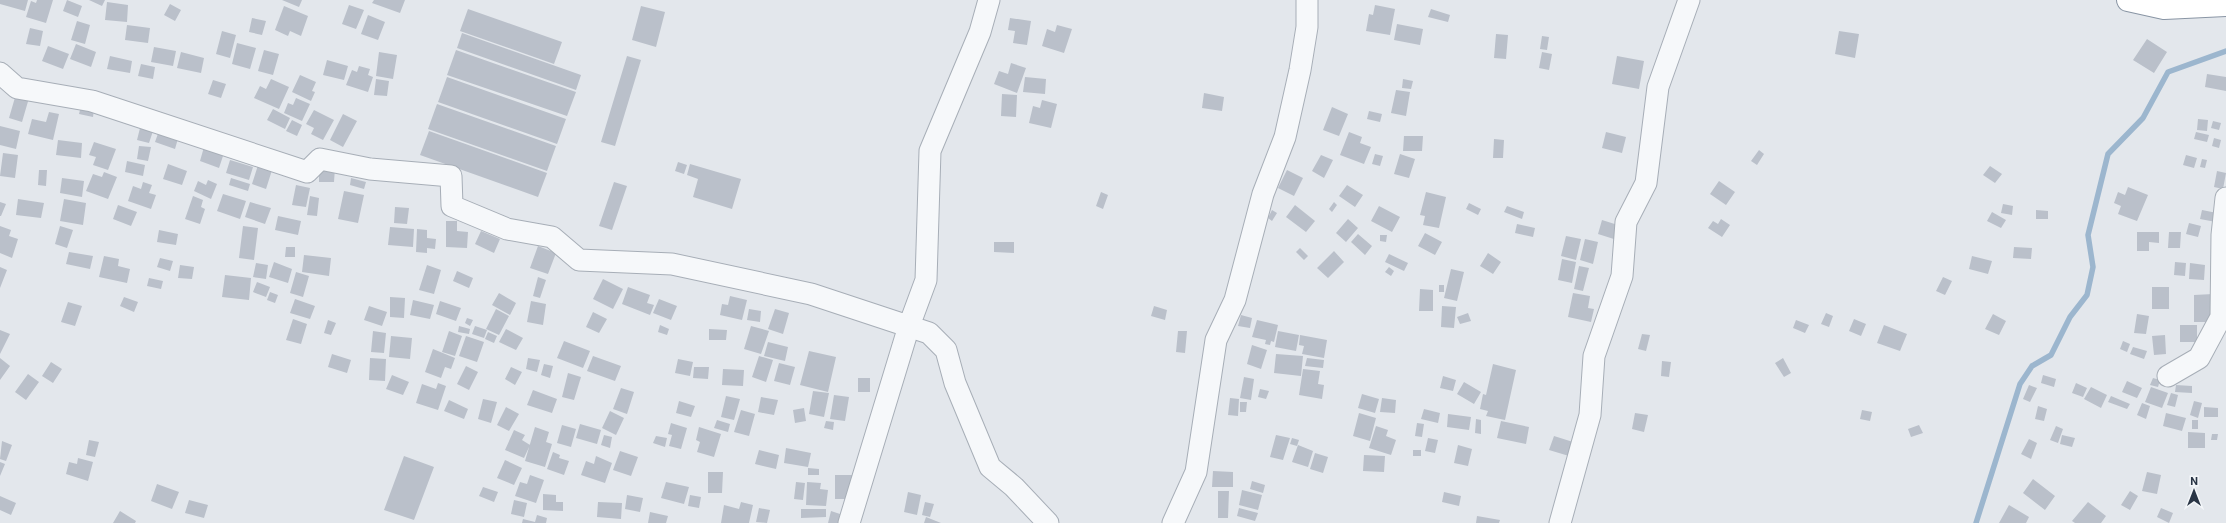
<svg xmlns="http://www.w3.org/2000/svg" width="2226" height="523" font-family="Roboto,sans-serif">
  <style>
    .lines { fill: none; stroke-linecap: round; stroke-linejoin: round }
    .stream { stroke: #9cb6ce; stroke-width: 5.5 }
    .building { fill: #bac0ca }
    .street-casing { stroke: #a7aeb7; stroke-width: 23 }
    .highway-casing { stroke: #8995a4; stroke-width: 24 }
    .street { stroke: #f6f8fa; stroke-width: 21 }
    .highway { stroke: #fff; stroke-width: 22 }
  </style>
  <rect width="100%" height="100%" fill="#e3e7ec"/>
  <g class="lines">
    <path class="stream" d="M1976 523 2020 384 2032 366 2051 355 2070 317 2087 295 2093 267 2088 235 2108 154 2143 118 2168 72 2226 51"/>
  </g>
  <path class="building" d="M0 0H28L25 11 0 4Z
    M37 0H53L46 23 26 17 31 1 36 3Z
    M67 0 82 6 78 17 63 11Z
    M89 0H105L102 6Z
    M282 0H302L299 7Z
    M374 0H405L400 13 372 3Z
    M107 2 128 5 127 22 105 20Z
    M170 4 181 10 175 21 164 15Z
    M349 5 364 10 356 29 342 24Z
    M1375 5 1395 9 1390 35 1366 31 1369 14 1373 15Z
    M284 6 308 16 301 36 290 31 288 36 275 30Z
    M641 6 665 12 656 47 632 40Z
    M468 9 562 42 554 64 460 31Z
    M1431 9 1450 15 1448 22 1428 17Z
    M368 15 385 22 378 40 361 34Z
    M252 18 266 21 262 35 249 32Z
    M1010 18 1031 21 1027 45 1013 43 1015 31 1008 30Z
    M77 21 90 25 85 44 71 40Z
    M1397 24 1423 29 1420 45 1394 40Z
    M127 25 150 28 148 43 125 40Z
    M1057 25 1072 29 1064 53 1042 46 1047 29 1055 32Z
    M30 28 43 31 40 46 26 44Z
    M222 31 236 35 230 58 216 54Z
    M1839 31 1859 34 1855 58 1835 54Z
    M462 33 581 75 576 90 457 48Z
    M1496 34 1508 35 1506 59 1494 58Z
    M1542 36 1549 37 1547 50 1540 49Z
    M2147 39 2167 52 2154 73 2133 60Z
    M237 43 256 48 250 69 232 64Z
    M76 44 96 52 91 67 70 59Z
    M48 46 69 54 63 69 42 61Z
    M154 47 176 51 173 66 151 62Z
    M264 50 279 54 273 75 258 71Z
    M456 50 576 92 567 116 447 75Z
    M181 52 204 58 201 73 177 68Z
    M379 52 397 55 393 79 376 76Z
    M1542 52 1552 54 1549 70 1539 68Z
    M110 56 132 61 130 73 107 69Z
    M627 56 641 60 615 146 601 142Z
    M1617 56 1644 61 1639 89 1612 84Z
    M327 60 348 66 344 80 323 75Z
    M1011 63 1026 68 1017 93 994 84 999 71 1008 74Z
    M141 64 155 67 153 79 138 76Z
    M359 66 370 69 368 75 373 77 368 92 346 85 352 70 357 72Z
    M2207 74 2226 77V91L2205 87Z
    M300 75 316 82 312 91 315 92 311 101 292 92Z
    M447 77 566 119 557 144 438 102Z
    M1025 77 1046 79 1045 94 1023 92Z
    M271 79 289 87 279 109 254 98 260 86 266 89Z
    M376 79 389 81 387 96 374 95Z
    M1403 79 1413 81 1411 89 1402 88Z
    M213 80 226 84 221 98 208 94Z
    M1396 90 1410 92 1406 116 1391 113Z
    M1204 93 1224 97 1222 111 1202 108Z
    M16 94 29 98 22 122 9 118Z
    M1002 94 1017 95 1016 117 1001 116Z
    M296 98 310 104 302 121 284 113 288 103 293 105Z
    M1042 100 1057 104 1051 128 1029 123 1033 106 1040 108Z
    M437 104 556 146 547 171 428 129Z
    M81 106 94 109 93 117 79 114Z
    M1332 107 1348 114 1339 136 1323 130Z
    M273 109 290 118 285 129 267 120Z
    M314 110 334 120 323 140 311 134 314 128 306 124Z
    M1369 111 1382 114 1380 122 1367 119Z
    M49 112 59 114 53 140 28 134 32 119 46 122Z
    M343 114 357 121 343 147 330 140Z
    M2198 119 2208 120 2207 131 2197 130Z
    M292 120 302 125 297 136 286 131Z
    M2213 121 2221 123 2219 130 2211 128Z
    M0 126 20 131 16 149 0 145Z
    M140 128 153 131 149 143 137 140Z
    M160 128 179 135 175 149 155 142Z
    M429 131 547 173 538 197 420 155Z
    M1349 132 1362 137 1360 143 1371 147 1364 164 1340 155Z
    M1606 132 1626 137 1622 153 1602 148Z
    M2196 132 2209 135 2207 142 2194 139Z
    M1404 136H1423L1422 151H1403Z
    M2214 138 2221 140 2219 148 2212 146Z
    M1494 139 1504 140 1503 158H1493Z
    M58 140 82 143 81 158 56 155Z
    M94 142 116 149 108 170 93 165 96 157 89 155Z
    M139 146 151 147 148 161 137 159Z
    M204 147 224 153 219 168 200 161Z
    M1759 150 1764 154 1757 165 1751 161Z
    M3 153 18 155 15 178 0 176Z
    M1375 154 1383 156 1380 166 1372 164Z
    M1400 154 1415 159 1409 178 1394 174Z
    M1321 155 1333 160 1324 178 1312 171Z
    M2186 155 2197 158 2194 168 2183 165Z
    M2202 159 2207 160 2205 168 2200 167Z
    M230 160 253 167 249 180 226 173Z
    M127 161 145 165 143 176 125 172Z
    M259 162 273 167 266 189 252 184Z
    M678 162 687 165 684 174 675 171Z
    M168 164 187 171 182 185 163 179Z
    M690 164 741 179 732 209 693 197 698 179 687 175Z
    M1990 166 2002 174 1995 183 1983 175Z
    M319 167 335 168 334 182H319Z
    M39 170H47L46 186 38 185Z
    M1287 170 1303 178 1294 196 1278 188Z
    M2217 171 2226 173 2223 189 2214 187Z
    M104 172 117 177 108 199 86 191 93 174 102 177Z
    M62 178 84 181 82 197 60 193Z
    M231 178 250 184 248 191 229 185Z
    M351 178 366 182 364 189 350 185Z
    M208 180 217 184 211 199 194 191 198 181 206 185Z
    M1719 181 1735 192 1726 205 1710 194Z
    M143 182 152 185 149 193 156 195 151 209 128 201 133 186 141 189Z
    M614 182 627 186 612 230 599 226Z
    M296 185 310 188 306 207 292 205Z
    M1347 185 1363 195 1355 207 1339 196Z
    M2128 187 2148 195 2137 221 2118 214 2121 206 2114 203 2118 192 2125 195Z
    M344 191 364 195 358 223 338 219Z
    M1101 192 1108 195 1103 209 1096 206Z
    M1426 192 1446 197 1439 228 1423 225 1425 216 1420 215Z
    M223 194 246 201 240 219 217 211Z
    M193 196 203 200 201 207 205 209 200 224 185 219Z
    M310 196 319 198 317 216 307 215Z
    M18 199 44 203 41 218 16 215Z
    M64 199 86 203 83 225 60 221Z
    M0 202 6 204 1 216H0Z
    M250 202 271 208 265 224 245 217Z
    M1334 202 1337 205 1332 212 1329 209Z
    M1469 203 1481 209 1478 215 1466 209Z
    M2003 204 2013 206 2012 215 2001 213Z
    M118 205 137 212 131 226 113 219Z
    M1295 205 1315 221 1306 232 1286 217Z
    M1379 206 1400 217 1392 232 1371 221Z
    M1507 206 1524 212 1522 219 1504 212Z
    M395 207 409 208 407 224 394 223Z
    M1272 210 1277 213 1272 221 1268 218Z
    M2036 210 2048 211V219H2036Z
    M2202 210 2217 213 2216 222 2200 219Z
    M1992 212 2006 220 2001 228 1987 221Z
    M278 216 301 221 298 235 275 230Z
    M1348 219 1358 228 1346 242 1336 233Z
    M1721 219 1730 225 1722 237 1708 228 1713 221 1718 224Z
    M1602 220 1621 226 1617 240 1598 234Z
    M446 221H457V231L468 232 467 248 446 247Z
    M2189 223 2201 226 2198 237 2186 234Z
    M1517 224 1535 228 1533 237 1515 233Z
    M0 226 11 230 9 236 18 239 12 258 0 253Z
    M60 226 73 230 67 248 55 244Z
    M243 226 258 228 254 260 239 258Z
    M390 227 414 229 413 247 388 245Z
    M417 229 427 230V238L436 239 435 249 427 248V253L416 252Z
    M159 230 178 234 176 245 157 242Z
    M481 231 500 239 494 253 475 244Z
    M2137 232H2159V243L2149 242V251H2137Z
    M2169 232H2181L2180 248H2168Z
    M1425 233 1442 242 1435 255 1418 246Z
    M1358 234 1372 246 1365 255 1351 242Z
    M1380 235H1387L1386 242 1380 241Z
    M1566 236 1581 239 1576 260 1561 256Z
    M1585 239 1598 242 1593 264 1580 260Z
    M994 242H1014V253L994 252Z
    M538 246 556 253 548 274 530 268Z
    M286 247H295V257H285Z
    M2014 247 2032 248 2031 259 2013 258Z
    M1300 248 1308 256 1304 260 1296 252Z
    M1334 251 1344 262 1328 278 1317 268Z
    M69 252 93 256 90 269 66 264Z
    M1488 253 1501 262 1493 274 1480 266Z
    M1389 254 1408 263 1404 271 1385 262Z
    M304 255 331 258 329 276 302 272Z
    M104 256 119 259 118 266 130 269 127 283 99 277Z
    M1972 256 1992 261 1988 274 1969 269Z
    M160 258 173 261 170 271 157 267Z
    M1562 259 1576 262 1572 283 1558 280Z
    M274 262 292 269 288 283 269 277Z
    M2175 262 2186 263 2185 276 2174 275Z
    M256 263 268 265 266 279 253 277Z
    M2190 263 2205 265 2204 280 2189 279Z
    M180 265 194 267 192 279 178 278Z
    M427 265 441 270 434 294 419 290Z
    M1579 266 1589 268 1583 291 1574 289Z
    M0 267 7 270 0 288Z
    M1389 267 1394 271 1391 276 1385 272Z
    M1451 269 1464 272 1457 301 1444 298Z
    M457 271 473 278 469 288 453 281Z
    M296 272 309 276 303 297 290 293Z
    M225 275 251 278 249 300 222 297Z
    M538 277 546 280 540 298 533 296Z
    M1943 277 1952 281 1945 295 1936 291Z
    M149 278 163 281 161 289 147 286Z
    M603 279 623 289 613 309 593 299Z
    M257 282 270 287 266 297 253 292Z
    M1439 285H1444V292H1439Z
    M628 287 650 295 647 303 654 305 650 315 622 304Z
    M2152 287H2169V309H2152Z
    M1420 289 1433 290V311H1419Z
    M270 292 278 295 275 303 267 300Z
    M499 293 516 303 510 315 492 305Z
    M1573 293 1590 296 1588 308 1594 309 1591 322 1568 317Z
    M2213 294V322H2194V295Z
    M730 296 747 300 742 320 720 315 722 304 728 305Z
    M124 297 138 302 134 312 120 306Z
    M390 297 405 298 404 318 390 317Z
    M295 299 315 306 310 319 290 313Z
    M659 299 677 306 671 320 653 313Z
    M413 300 434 305 430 319 410 315Z
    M440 301 461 308 456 321 436 314Z
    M531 301 546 304 543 325 527 322Z
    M68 302 82 306 75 326 61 322Z
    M369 306 387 312 382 326 364 320Z
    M1154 306 1167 310 1165 320 1151 316Z
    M1442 306 1456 307 1454 328 1441 327Z
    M496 309 509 316 499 335 486 329Z
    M749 309 761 311 760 322 747 320Z
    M775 309 789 313 783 334 768 329Z
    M593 312 607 319 599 333 586 327Z
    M1468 313 1471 321 1460 324 1457 317Z
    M1826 313 1833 316 1829 327 1821 324Z
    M1993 314 2006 321 1999 335 1985 329Z
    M2137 314 2149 316 2146 334 2134 333Z
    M1241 315 1252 318 1250 328 1238 326Z
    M467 318 473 320 470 326 465 323Z
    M293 319 307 324 301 344 286 340Z
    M1854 319 1866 324 1861 336 1849 331Z
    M328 320 336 323 331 335 324 333Z
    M1257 320 1278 325 1274 342 1271 341 1270 345 1265 344 1266 340 1252 337Z
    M1796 320 1809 325 1805 333 1793 328Z
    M660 325 669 329 667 335 658 332Z
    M1884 325 1907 334 1900 351 1877 343Z
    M2180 325H2197V342H2180Z
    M459 326 470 329 469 334 458 332Z
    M475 326 487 330 484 338 472 334Z
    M751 326 769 331 761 354 744 349Z
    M506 329 523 338 516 350 499 342Z
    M709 329 727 330 726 340H709Z
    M0 330 10 334 0 354Z
    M373 331 386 333 384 353 371 352Z
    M449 331 462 336 455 356 442 352Z
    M1178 331H1187L1185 353 1176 352Z
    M1278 331 1299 335 1296 351 1275 347Z
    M488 332 497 336 494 343 485 339Z
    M1642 334 1650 335 1646 351 1638 349Z
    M1300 335 1327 340 1324 358 1302 354 1304 346 1299 345Z
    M2165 335 2166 354 2154 355 2152 336Z
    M391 336 412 338 410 359 389 357Z
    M466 336 484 342 477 362 459 356Z
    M564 341 590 351 583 368 557 358Z
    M2123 341 2130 344 2127 352 2120 349Z
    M768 342 788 347 785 361 764 356Z
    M1252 345 1267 350 1261 369 1247 364Z
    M2133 347 2147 351 2144 359 2130 354Z
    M433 349 455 358 451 369 445 367 441 378 425 372Z
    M809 351 836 357 828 392 800 385Z
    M332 354 351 360 347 373 328 367Z
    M1276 354 1303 356 1301 376 1274 373Z
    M593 356 621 366 615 381 587 371Z
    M759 356 773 360 766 382 752 377Z
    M0 358 10 366 0 380Z
    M370 358 386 359 385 381 369 380Z
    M528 358 540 360 537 372 526 369Z
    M1307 358 1324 360 1323 368 1305 366Z
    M1783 358 1791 373 1784 377 1775 363Z
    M678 359 693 362 690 376 675 373Z
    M1662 361 1671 362 1669 377 1661 376Z
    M51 362 62 369 53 383 42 376Z
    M779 363 795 367 790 385 774 381Z
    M544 364 553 366 550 378 541 375Z
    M1493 364 1516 370 1505 420 1486 416 1488 411 1480 409 1483 394 1486 395Z
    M466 366 478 372 469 390 457 384Z
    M511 367 522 372 515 385 505 379Z
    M694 367H709L708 379 693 378Z
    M723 369 744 370 743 386 722 385Z
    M1303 369 1320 371 1318 384 1324 385 1322 399 1299 395Z
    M568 373 581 377 574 400 562 397Z
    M28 374 39 382 26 400 15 392Z
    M392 375 409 382 403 395 386 389Z
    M2043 375 2056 379 2054 387 2041 383Z
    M1443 376 1456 380 1453 391 1440 388Z
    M1244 377 1254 379 1251 400 1240 398Z
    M858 378H870V392H858Z
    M2153 378 2160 380 2158 387 2150 385Z
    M2127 381 2142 388 2137 398 2122 392Z
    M1464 382 1481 392 1474 404 1457 394Z
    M438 383 446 386 438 410 416 403 422 384 436 389Z
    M2076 383 2087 388 2083 397 2072 393Z
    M2029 385 2037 388 2030 402 2023 399Z
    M2176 385 2192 386V393L2175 392Z
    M2091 387 2107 395 2101 408 2084 399Z
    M2151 387 2168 393 2162 408 2145 402Z
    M621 388 634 392 627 414 613 409Z
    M1260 389 1269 391 1266 399 1258 397Z
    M533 390 557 399 552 413 527 405Z
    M813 391 829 393 824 417 809 414Z
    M2171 393 2178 395 2175 407 2167 405Z
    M1362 394 1379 399 1375 413 1358 408Z
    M834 395 849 397 845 421 830 419Z
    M726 396 740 399 734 420 721 417Z
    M2111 396 2130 404 2127 409 2108 402Z
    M761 397 778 400 774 415 758 412Z
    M1230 398 1239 399 1238 416 1228 415Z
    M1382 398 1396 400 1395 413 1380 412Z
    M483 399 497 402 491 423 478 419Z
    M449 400 468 409 464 419 444 411Z
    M679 401 695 406 691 417 676 413Z
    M2194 401 2202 403 2198 418 2190 415Z
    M1240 402H1247L1246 412H1240Z
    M2142 403 2150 406 2146 419 2137 415Z
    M2038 406 2047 409 2044 421 2035 419Z
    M506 407 519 414 509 431 497 425Z
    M2204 407 2218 408V417H2204Z
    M804 408 806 421 795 423 793 410Z
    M1424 409 1440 413 1438 423 1421 419Z
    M741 410 755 414 749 436 734 432Z
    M1862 410 1872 412 1870 421 1860 419Z
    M610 411 624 418 616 435 602 428Z
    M1359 413 1376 418 1370 441 1353 436Z
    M1635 413 1648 415 1644 432 1632 429Z
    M2166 413 2186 418 2182 431 2163 426Z
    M1448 414 1471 417 1469 430 1447 427Z
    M1476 419 1481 420V434L1475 433Z
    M717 420 730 424 728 432 714 428Z
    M2192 420H2198V429H2192Z
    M826 421 834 422 833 430 824 428Z
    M1501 421 1529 427 1526 444 1497 438Z
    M671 423 687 428 681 449 669 446 672 435 668 434Z
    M1417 423 1424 424 1422 437 1415 436Z
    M580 424 601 430 597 444 576 438Z
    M562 425 576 429 571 447 557 443Z
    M1919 425 1923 433 1911 437 1908 429Z
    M1376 426 1388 430 1386 436 1396 440 1391 455 1369 448Z
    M2056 426 2063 429 2058 443 2050 440Z
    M535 427 549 432 546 442 552 444 545 467 525 461Z
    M699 427 721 434 714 457 697 452 700 442 696 440Z
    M514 430 525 435 522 440 530 445 524 458 505 450Z
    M2188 432 2205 433V448H2188Z
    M2212 434H2218L2217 440H2211Z
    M604 435 612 437 610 448 601 445Z
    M1276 435 1290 438 1283 460 1270 457Z
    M2062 435 2075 438 2072 447 2060 444Z
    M656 436 667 438 665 447 653 443Z
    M1554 436 1573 442 1569 456 1549 450Z
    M1292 438 1299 440 1297 446 1290 444Z
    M1428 438 1438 440 1435 453 1425 451Z
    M2029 439 2037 443 2031 459 2021 454Z
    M89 440 99 442 95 457 86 455Z
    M2 441 12 445 6 461 0 459Z
    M1298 445 1313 451 1308 467 1292 462Z
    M1458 445 1472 449 1468 466 1454 463Z
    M786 448 811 453 808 467 784 463Z
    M759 450 779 455 776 469 755 464Z
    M1413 450H1421V456H1413Z
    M620 451 638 457 631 476 613 470Z
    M553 452 560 455 559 458 569 461 564 475 547 469Z
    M1315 453 1328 457 1323 473 1310 469Z
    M1364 455 1385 456 1384 472 1363 471Z
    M404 456 434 467 414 520 384 510Z
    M596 456 612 463 605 483 581 475 586 461 594 464Z
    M78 458 93 462 88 481 66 474 69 462 77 464Z
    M505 460 522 468 514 485 497 478Z
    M0 462 5 464 0 476Z
    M808 468 819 469V475H808Z
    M1213 471 1233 472V487H1212Z
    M708 472H723L722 493H708Z
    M2147 472 2161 475 2157 494 2142 491Z
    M530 475 544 480 536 503 515 496 520 482 527 484Z
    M835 475H852V499H835Z
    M2033 479 2055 496 2045 510 2023 493Z
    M1252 481 1265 485 1263 493 1250 489Z
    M666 482 689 487 684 504 661 498Z
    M796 482 805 483 803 500 794 499Z
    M807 482 821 483 820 489 828 490 826 506 806 505Z
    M157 484 179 492 172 509 151 501Z
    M483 487 498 492 494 502 479 496Z
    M1242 490 1262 495 1258 510 1239 505Z
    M1218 491H1229L1228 518H1218Z
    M2130 491 2138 496 2130 510 2121 505Z
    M908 492 921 495 917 515 904 512Z
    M1444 492 1461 496 1459 506 1442 502Z
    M543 494 556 495V502H563V511L543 510Z
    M627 495 643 498 640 512 625 509Z
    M690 495 701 497 699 508 688 506Z
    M0 496 16 503 11 515 0 510Z
    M189 500 208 505 204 518 185 513Z
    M514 500 527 503 524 517 511 514Z
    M598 502 622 503 621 519 597 517Z
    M741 502 753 505 749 523H721L724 505 739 509Z
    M925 502 934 504 930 517 922 515Z
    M2088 502 2106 516 2101 523H2075L2072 521Z
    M2009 505 2029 517 2026 523H1999Z
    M759 508 770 510 767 523 756 522Z
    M1239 508 1258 513 1255 521 1237 516Z
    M2161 508 2173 513 2169 523 2157 517Z
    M801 509H826V517L801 518Z
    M120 511 136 521 135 523H113Z
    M831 511 840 514 838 523H828Z
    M650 512 668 516 666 523H648Z
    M537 515 547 518 546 523H522L523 519 535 522Z
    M1477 516 1500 520 1499 523H1476Z
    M926 517 941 523H924Z"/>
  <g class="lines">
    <g class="street-casing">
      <path id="street" d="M0 73 17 88 92 101 307 172 320 159 370 169 451 176 452 206 507 229 552 237 579 260 672 264 811 294 929 333 946 350 955 383 990 467 1014 487 1048 523
        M2168 376 2199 358 2221 317 2222 235 2226 198
        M849 523 909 326 926 280 930 151 980 32 989 0
        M1173 523 1196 472 1216 340 1235 300 1263 194 1285 137 1300 70 1307 27V0
        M1560 523 1590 415 1594 356 1622 276 1626 222 1646 183 1658 87 1689 0"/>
    </g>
    <g class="highway-casing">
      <path id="highway" d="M2128 0 2164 8 2226 5"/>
    </g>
    <use href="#street" class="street"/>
    <use href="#highway" class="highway"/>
  </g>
  <g transform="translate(2194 491)" stroke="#f3f6f9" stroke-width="3" paint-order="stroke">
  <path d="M0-3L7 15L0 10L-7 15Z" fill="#293545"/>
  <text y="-6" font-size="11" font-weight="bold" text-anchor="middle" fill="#293545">N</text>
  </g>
</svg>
